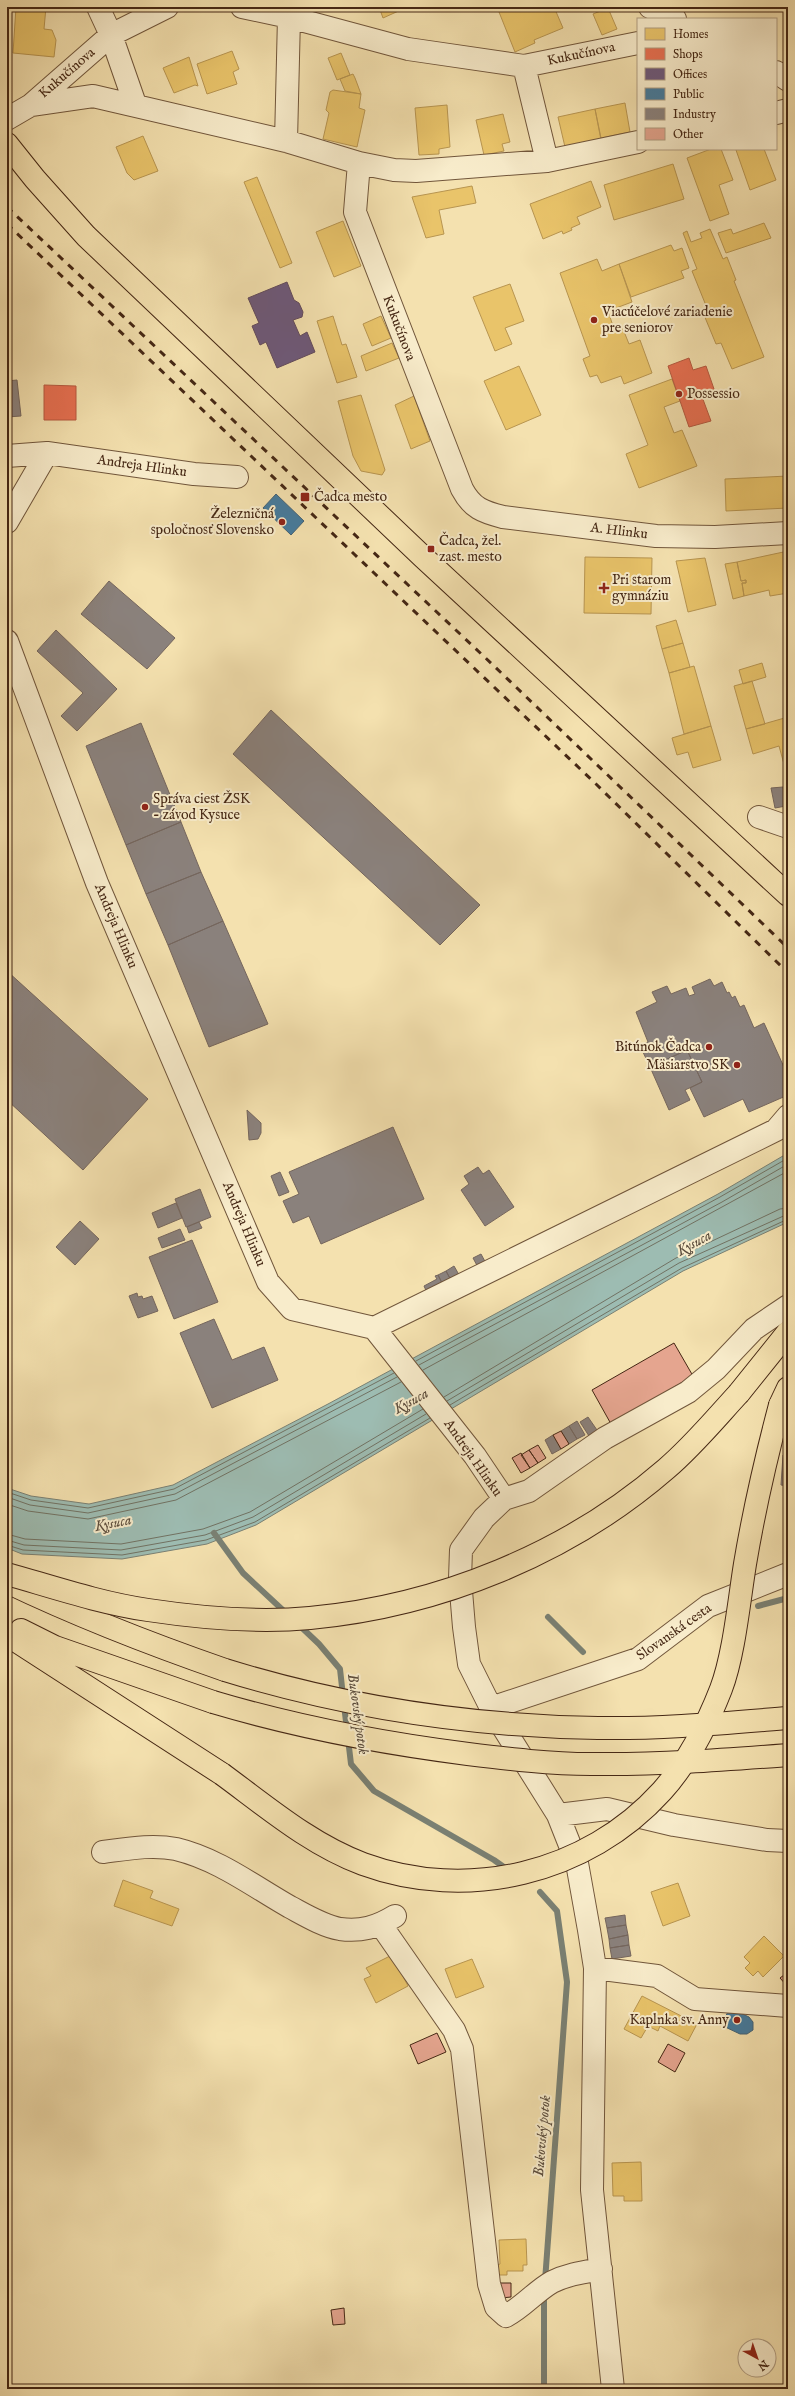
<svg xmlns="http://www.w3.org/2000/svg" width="795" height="2396" font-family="'IM FELL English',serif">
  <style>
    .water { fill: #9dbcb2; stroke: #7a8073 }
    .homes { fill: #e9c46a; stroke: #b89550 }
    .shops { fill: #e76f51; stroke: #b6593f }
    .offices { fill: #6d597a; stroke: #614a5b }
    .public { fill: #457b9d; stroke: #456274 }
    .industry { fill: #8a817c; stroke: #75665d }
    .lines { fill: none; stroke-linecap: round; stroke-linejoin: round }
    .shore { stroke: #717263; stroke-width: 1 }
    .stream { stroke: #7a8073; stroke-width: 6 }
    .building { fill: #e5a58f; stroke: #452714 }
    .minor-casing { stroke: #71563b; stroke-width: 24 }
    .major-casing { stroke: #452714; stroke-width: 24 }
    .minor { stroke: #f8eccb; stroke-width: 22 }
    .major { stroke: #f4e1af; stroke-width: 22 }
    .rail { stroke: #452714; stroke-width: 3; stroke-dasharray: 7 7; stroke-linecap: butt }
    .major-bridge-casing { stroke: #452714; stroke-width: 24; stroke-linecap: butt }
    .highway-bridge-casing { stroke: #452714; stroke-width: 24; stroke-linecap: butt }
    .major-bridge { stroke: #f4e1af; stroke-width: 22 }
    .highway-bridge { stroke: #f4e1af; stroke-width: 22 }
    .poi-dot { fill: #8f2418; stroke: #f8eccb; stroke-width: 1.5 }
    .labels { text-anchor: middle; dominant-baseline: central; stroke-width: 4; stroke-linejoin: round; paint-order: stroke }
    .street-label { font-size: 14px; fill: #452714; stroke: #f8eccb }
    .poi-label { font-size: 14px; fill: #452714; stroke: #f8eccb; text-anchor: start }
    .water-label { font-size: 15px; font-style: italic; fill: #5b4c3c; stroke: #f8eccb }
  </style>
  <rect width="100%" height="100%" fill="#f4e1af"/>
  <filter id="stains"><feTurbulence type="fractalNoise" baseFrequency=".005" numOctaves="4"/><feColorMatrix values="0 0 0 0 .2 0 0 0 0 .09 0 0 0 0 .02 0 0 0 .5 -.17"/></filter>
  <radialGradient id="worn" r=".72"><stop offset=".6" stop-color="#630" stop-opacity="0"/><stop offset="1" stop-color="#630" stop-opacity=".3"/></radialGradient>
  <path class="water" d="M788 1153V1222L683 1271 256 1525 207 1544 122 1559 22 1554 7 1548V1488L31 1496 89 1504 173 1485 328 1404 718 1194Z"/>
  <path class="homes" d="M16 7H46L44 29 52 30 56 40 54 57 13 53Z
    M379 7H402L403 9 383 18Z
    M497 7H554L563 28 534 40 535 43 515 52Z
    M608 8 617 29 602 35 593 14Z
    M232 51 239 69 233 72 237 84 207 94 197 64Z
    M341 53 350 75 337 80 328 58Z
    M189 57 198 86 195 85 174 93 163 68Z
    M353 74 355 78 361 94 345 91 340 79Z
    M333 90 361 94 359 108 365 110 357 147 323 139 329 113 326 110 330 92Z
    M625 103 630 132 601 138 595 109Z
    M447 105 450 147 439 149V154L419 155 415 108Z
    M595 109 601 140 565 147 558 117Z
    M503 114 510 142 502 144 504 151 484 155 476 120Z
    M143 136 158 171 134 180 127 173 116 147Z
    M711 149H721L733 180 719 185 729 214 710 221 687 158Z
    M739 149H764L776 180 750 190 736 150Z
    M673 164 684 199 614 220 604 185Z
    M257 177 292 263 280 268 244 182Z
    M591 181 601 207 577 217 580 224 571 228 572 230 563 234 562 231 543 239 530 204Z
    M472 186 476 203 439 210 444 234 426 238 412 197Z
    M343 221 361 266 334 277 316 232Z
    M764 223 771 238 726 253 718 233 731 229 733 234Z
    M710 229 723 259 727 257 736 280 734 281 764 357 732 369 721 343 716 344 704 315 709 313 692 271 697 269 683 233 687 231 691 242 702 238 700 233Z
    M671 245 674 251 682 248 689 268 681 271 684 278 631 297 619 264Z
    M597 259 602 271 619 264 632 302 608 311 615 332 623 329 629 344 640 340 652 373 624 384 621 376 601 383 597 375 590 377 583 359 590 356 560 273Z
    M510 284 524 321 505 328 512 344 495 351 473 297Z
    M333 316 342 345 346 344 357 377 337 383 317 321Z
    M381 316 391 338 372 346 363 324Z
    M392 343 399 358 366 371 361 356Z
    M519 366 541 415 506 430 484 381Z
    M672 379 680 401 664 407 674 433 682 430 697 466 639 488 626 454 648 445 629 395Z
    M361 395 385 470 382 475 361 471 353 456 338 401Z
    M414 396 430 441 411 449 395 405Z
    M788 476V508L726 511 725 479Z
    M788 551V593L770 596 769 590 744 596 742 583H746V580L741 581 737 562Z
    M585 557 652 558 651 614 584 613Z
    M705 558 716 605 688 612 676 561Z
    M737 562 741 581 746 580V583H742L744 596 733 599 725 564Z
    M676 620 683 643 662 649 656 626Z
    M788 634V646L785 635Z
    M683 643 690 667 669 673 662 649Z
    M762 663 766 677 743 684 739 670Z
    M694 666 711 726 684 734 669 673Z
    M752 681 765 724 746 729 734 686Z
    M788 717V774L787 775 779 746 753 754 746 729Z
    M711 726 721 760 693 768 688 752 677 755 672 738Z
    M123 1880 153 1891 150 1898 179 1909 172 1926 114 1906Z
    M678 1883 690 1916 663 1926 651 1892Z
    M764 1936 784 1956 763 1977 758 1971 753 1976 745 1968 750 1963 744 1957Z
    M392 1955 408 1986 376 2003 364 1979 371 1976 366 1968Z
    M472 1959 484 1987 456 1998 445 1969Z
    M642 1996 697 2024 688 2041 660 2026 658 2031 648 2026 641 2038 624 2029Z
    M641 2162 642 2201H624V2196H613L612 2163Z
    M526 2239 527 2265H523V2271H507V2275H497V2265L500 2264 499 2240Z"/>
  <path class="shops" d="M689 358 693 370 706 366 714 389 701 394 711 421 689 427 668 366Z
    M44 385 76 386V420H44Z"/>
  <path class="offices" d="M287 282 294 300 299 303 303 312 302 317 293 320 300 336 307 332 315 352 277 368 266 342 260 345 252 326 259 323 248 298Z"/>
  <path class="public" d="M276 494 304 521 291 535 263 508Z
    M730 2008 749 2017 753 2022V2030L747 2034H740L721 2025Z"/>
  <path class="industry" d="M17 380 21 416 7 417V381Z
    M109 581 175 638 147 669 81 614Z
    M56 630 117 689 77 731 61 716 83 693 37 651Z
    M271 710 480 905 440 945 233 754Z
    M141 723 181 822 126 845 86 746Z
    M783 787 786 806 775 808 771 788Z
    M181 822 201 872 146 894 126 845Z
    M201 872 223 921 168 945 146 894Z
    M223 921 268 1024 209 1047 168 945Z
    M7 971 148 1099 83 1170 7 1100Z
    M710 979 714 986 722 982 727 993 729 992 732 998 735 996 740 1007 744 1005 754 1028 764 1023 788 1076V1095L749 1112 743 1099 704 1117 690 1088 702 1082 687 1050 650 1067 642 1050 644 1049 642 1045 648 1042 636 1012 657 1002 652 992 667 986 671 994 686 988 689 996 695 994 692 987Z
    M687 1050 702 1082 685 1090 690 1100 669 1110 650 1067Z
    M247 1110 261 1123V1133L258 1139 249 1140Z
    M393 1127 424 1199 321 1244 309 1216 293 1223 283 1201 299 1194 289 1172Z
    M478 1167 483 1174 489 1170 514 1207 485 1226 461 1190 469 1184 464 1176Z
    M280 1172 289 1192 279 1196 271 1176Z
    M200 1189 211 1217 186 1227 175 1199Z
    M176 1203 182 1218 158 1228 152 1213Z
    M80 1221 99 1239 75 1265 56 1247Z
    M199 1222 202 1228 189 1233 187 1227Z
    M180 1229 185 1240 162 1248 158 1238Z
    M192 1240 218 1302 174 1319 149 1257Z
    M481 1254 488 1267 480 1271 473 1258Z
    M454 1266 462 1280 453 1284 446 1271Z
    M446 1271 453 1284 445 1289 438 1275Z
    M438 1275 445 1289 429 1297 424 1286 437 1279 435 1276Z
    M137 1293 138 1297 142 1296 143 1299 152 1296 158 1311 138 1318 129 1296Z
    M214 1319 232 1360 264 1347 278 1380 212 1408 180 1333Z
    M588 1417 597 1430 589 1436 580 1422Z
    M577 1421 585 1435 577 1439 569 1426Z
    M569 1426 577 1439 569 1444 561 1431Z
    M553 1435 561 1449 552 1454 545 1440Z
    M783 1455 788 1456V1486L781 1485Z
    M625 1915 626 1925 607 1928 605 1918Z
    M626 1925 628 1935 609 1939 607 1928Z
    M628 1935 629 1945 610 1948 609 1939Z
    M629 1945 631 1956 612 1959 610 1948Z"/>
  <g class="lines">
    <path class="shore" d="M416 1361 720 1197 788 1158
      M419 1365 722 1202 788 1164
      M423 1370 788 1171
      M444 1397 676 1258 780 1209 788 1208
      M447 1401 679 1263 788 1214
      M450 1405 682 1268 788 1219
      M7 1492 31 1500 88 1508 174 1489 394 1373
      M7 1497 30 1505 88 1513 175 1494 397 1377
      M7 1504 28 1511 88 1519 176 1500 401 1382
      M7 1534 25 1539 121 1544 203 1529 250 1512 423 1409
      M7 1540 24 1545 121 1550 205 1535 253 1517 426 1414
      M7 1545 23 1550 122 1555 206 1540 255 1522 430 1418"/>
    <path class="stream" d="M214 1533 243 1573 286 1613
      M758 1606 788 1598
      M548 1617 583 1652
      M299 1625 319 1644 340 1669 343 1696
      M344 1705 351 1764 374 1791 494 1860 508 1870
      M540 1892 557 1911 567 1982 545 2281
      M544 2389V2293"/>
  </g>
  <path class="building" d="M674 1343 693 1376 611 1424 592 1390Z
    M561 1431 569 1444 561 1449 553 1435Z
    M538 1445 546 1458 538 1463 529 1450Z
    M529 1450 538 1463 530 1468 521 1455Z
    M521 1453 530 1468 521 1473 512 1458Z
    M788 1972V1987L780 1978Z
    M437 2033 446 2052 418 2064 410 2045Z
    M668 2044 685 2053 675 2072 658 2062Z
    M500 2283H511V2297L501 2298Z
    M344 2308 345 2324 333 2325 331 2310Z"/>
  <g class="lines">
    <g class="minor-casing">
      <path id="minor" d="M98 7 111 35 135 104
        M242 7 289 17 408 49 524 66 638 43
        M650 7 675 19
        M524 66 547 161
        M776 72 788 80
        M31 105 93 96 286 141 359 163 394 170 416 171 547 161 638 142
        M776 113 788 110
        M7 119 31 105 111 35 167 7
        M286 141 289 17
        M359 163 355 212 462 489C472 508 483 512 503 517L656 536 715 537 788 533
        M7 456 47 453 194 474 237 477
        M7 522 47 453
        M7 641 97 883 268 1282 292 1309 374 1328 475 1456 504 1499
        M759 817 788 827
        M374 1328 776 1130 788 1116
        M491 1708 638 1659 708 1606 788 1574
        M558 1815 607 1809 674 1825 767 1840 788 1841
        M103 1852C126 1849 152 1844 176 1849 218 1859 253 1886 290 1907 305 1915 323 1926 340 1929 361 1932 377 1927 395 1916
        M381 1925 454 2030 462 2049 489 2284 496 2307 506 2316C523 2307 536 2291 552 2282 568 2274 584 2272 601 2269
        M595 1968 657 1976 695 1999 788 2006
        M613 2389 592 2190 595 1968 589 1930 577 1863 558 1815 491 1708 469 1664 464 1627 460 1579 461 1550 484 1518 504 1499 529 1491 605 1438 688 1392 716 1369 754 1329 788 1306"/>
    </g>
    <g class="major-casing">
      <path id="major" d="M7 144 35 179 86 236 423 557 788 895
        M739 1393 788 1332
        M780 1405 788 1388
        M7 1582C78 1616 150 1644 225 1670
        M21 1630 55 1647 213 1702
        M7 1635 222 1774"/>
    </g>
    <use href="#minor" class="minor"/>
    <use href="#major" class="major"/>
    <path class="rail" d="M7 207 493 665 788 948
      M7 224 596 784 788 973
      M784 1439H788"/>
    <g class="major-bridge-casing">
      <path id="major-bridge" d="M7 1574C53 1587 100 1603 148 1610 201 1618 256 1623 310 1618 439 1606 568 1554 666 1469 693 1446 716 1418 739 1393
        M222 1774C267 1807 310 1844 363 1864 467 1902 587 1874 662 1791 688 1762 707 1725 721 1689 734 1655 739 1601 745 1564 754 1510 766 1458 780 1405"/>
    </g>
    <g class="highway-bridge-casing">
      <path id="highway-bridge" d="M225 1670C345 1707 471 1726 598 1728 661 1729 725 1723 788 1718
        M213 1702C297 1727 381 1743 468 1754 509 1759 550 1764 591 1764 657 1765 722 1760 788 1755"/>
    </g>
    <use href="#major-bridge" class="major-bridge"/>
    <use href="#highway-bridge" class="highway-bridge"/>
  </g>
  <g class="poi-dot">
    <circle cx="594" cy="320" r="4"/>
    <circle cx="679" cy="394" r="4"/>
    <rect x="300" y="492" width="10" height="10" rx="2"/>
    <circle cx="282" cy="522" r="4"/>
    <rect x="427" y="545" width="8" height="8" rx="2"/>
    <path d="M602 582h4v4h4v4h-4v4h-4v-4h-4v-4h4z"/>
    <circle cx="145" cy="807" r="4"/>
    <circle cx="709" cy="1047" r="4"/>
    <circle cx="737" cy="1065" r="4"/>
    <circle cx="737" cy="2020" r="4"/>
  </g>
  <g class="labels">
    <g class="street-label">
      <text transform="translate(581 54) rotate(-12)">Kukučínova</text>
      <text transform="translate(67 73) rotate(-41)">Kukučínova</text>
      <text transform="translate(399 328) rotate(69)">Kukučínova</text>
      <text transform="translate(142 466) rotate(8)">Andreja Hlinku</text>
      <text transform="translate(619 531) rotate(7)">A. Hlinku</text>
      <text transform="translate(116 926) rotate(67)">Andreja Hlinku</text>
      <text transform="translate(244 1224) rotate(67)">Andreja Hlinku</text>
      <text transform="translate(473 1458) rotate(55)">Andreja Hlinku</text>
      <text transform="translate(674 1632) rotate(-35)">Slovanská cesta</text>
    </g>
    <g class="poi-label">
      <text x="602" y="312">Viacúčelové zariadenie<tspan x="602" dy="16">pre seniorov</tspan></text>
      <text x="687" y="394">Possessio</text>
      <text x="314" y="497">Čadca mesto</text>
      <text x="274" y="514" text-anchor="end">Železničná<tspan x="274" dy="16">spoločnosť Slovensko</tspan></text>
      <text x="439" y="541">Čadca, žel.<tspan x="439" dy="16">zast. mesto</tspan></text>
      <text x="612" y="580">Pri starom<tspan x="612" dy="16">gymnáziu</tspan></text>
      <text x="153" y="799">Správa ciest ŽSK<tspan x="153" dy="16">- závod Kysuce</tspan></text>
      <text x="701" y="1047" text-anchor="end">Bitúnok Čadca</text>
      <text x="729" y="1065" text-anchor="end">Mäsiarstvo SK</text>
      <text x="729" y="2020" text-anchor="end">Kaplnka sv. Anny</text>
    </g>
    <g class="water-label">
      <text transform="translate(694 1243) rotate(-29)">Kysuca</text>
      <text transform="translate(411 1401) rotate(-29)">Kysuca</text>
      <text transform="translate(113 1523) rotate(-11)">Kysuca</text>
      <text transform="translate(358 1714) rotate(82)">Bukovský potok</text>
      <text transform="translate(542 2136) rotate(-85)">Bukovský potok</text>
    </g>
  </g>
  <rect width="795" height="2396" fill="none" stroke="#f4e1af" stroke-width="24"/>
  <rect x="8" y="8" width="779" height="2380" fill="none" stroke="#452714" stroke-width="2"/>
  <rect x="12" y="12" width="771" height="2372" fill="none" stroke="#452714"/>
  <rect x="637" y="18" width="140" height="132" fill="#f8eccb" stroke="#b09d82"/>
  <rect x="645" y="28" width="20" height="12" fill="#e9c46a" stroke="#b09d82"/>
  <text x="673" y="38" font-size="12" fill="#452714">Homes</text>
  <rect x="645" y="48" width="20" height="12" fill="#e76f51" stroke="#b09d82"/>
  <text x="673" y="58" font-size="12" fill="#452714">Shops</text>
  <rect x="645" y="68" width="20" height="12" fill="#6d597a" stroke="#b09d82"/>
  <text x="673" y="78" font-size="12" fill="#452714">Offices</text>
  <rect x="645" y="88" width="20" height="12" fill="#457b9d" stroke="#b09d82"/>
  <text x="673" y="98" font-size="12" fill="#452714">Public</text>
  <rect x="645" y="108" width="20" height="12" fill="#8a817c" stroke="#b09d82"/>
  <text x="673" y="118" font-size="12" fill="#452714">Industry</text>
  <rect x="645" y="128" width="20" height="12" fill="#e5a58f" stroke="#b09d82"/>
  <text x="673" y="138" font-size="12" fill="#452714">Other</text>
  <g transform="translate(757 2358) rotate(140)"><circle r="19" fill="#f8eccb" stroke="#b09d82"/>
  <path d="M0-3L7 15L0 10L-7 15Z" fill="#8f2418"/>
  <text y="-6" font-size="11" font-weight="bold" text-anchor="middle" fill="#452714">N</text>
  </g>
  <rect width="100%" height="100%" filter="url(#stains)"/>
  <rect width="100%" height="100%" fill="url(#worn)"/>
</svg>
